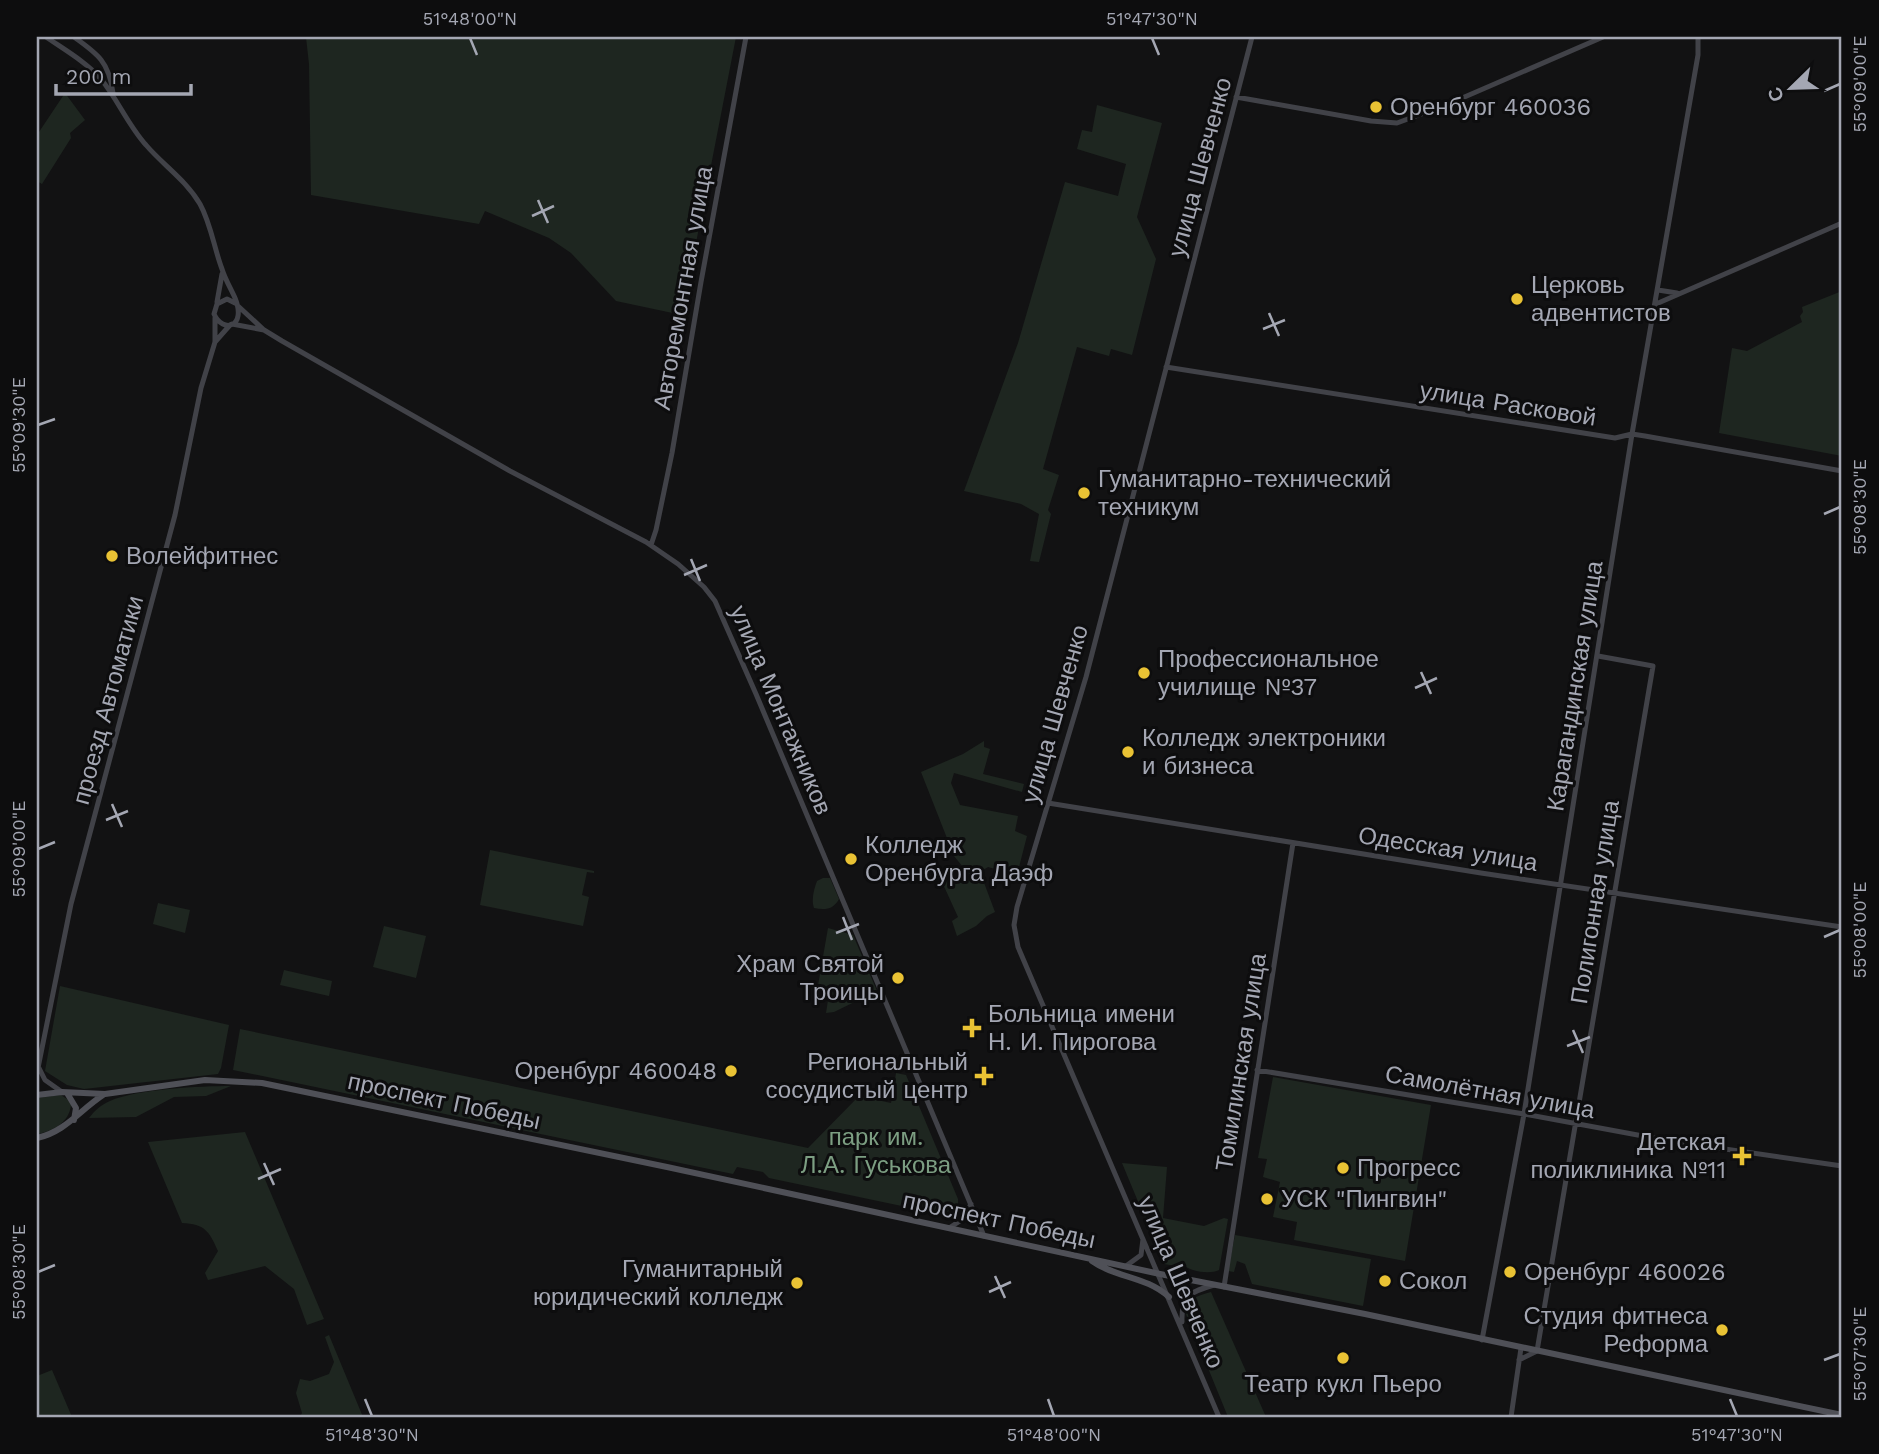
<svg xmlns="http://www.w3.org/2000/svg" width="1879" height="1454" font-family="'Work Sans',sans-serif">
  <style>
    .green { fill: #1e2620 }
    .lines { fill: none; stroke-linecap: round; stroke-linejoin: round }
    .secondary { stroke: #414248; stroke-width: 5 }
    .primary { stroke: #4f5057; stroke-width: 6 }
    .ticks { fill: none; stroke: #a4a7b3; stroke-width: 2.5 }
    .poi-dot { fill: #e9c234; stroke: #0d0d0e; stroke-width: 2.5 }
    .labels { text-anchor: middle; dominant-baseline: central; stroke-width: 6; stroke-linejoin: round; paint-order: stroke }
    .poi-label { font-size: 24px; fill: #a4a7b3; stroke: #0d0d0e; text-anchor: start }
    .street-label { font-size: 24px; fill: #a4a7b3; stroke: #0d0d0e }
    .park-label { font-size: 24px; fill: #7c9e82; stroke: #0d0d0e }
    .neatline { fill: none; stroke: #a4a7b3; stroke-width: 2.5 }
    .ticks-label { font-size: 18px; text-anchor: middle; fill: #a4a7b3 }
  </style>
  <rect width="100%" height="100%" fill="#121213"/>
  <path class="green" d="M306 37H736L682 315 616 301 571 253 549 238 485 211 479 224 311 195 309 64Z
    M65 93 85 120 70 133 71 138 42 184 37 181V135Z
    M1097 105 1162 123 1137 217 1156 259 1132 355 1111 349 1109 356 1077 347 1043 469 1059 475 1048 510 1051 514 1039 562 1030 561 1039 514 1021 504 964 491 1018 343 1065 182 1118 196 1126 164 1077 149 1082 130 1092 132Z
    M1842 291V456L1719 433 1732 348 1747 351 1802 322 1800 316 1803 312 1802 307Z
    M984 741V747L990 749 983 774 1024 784 1022 792 954 773 951 783 960 805 1018 816 1015 831 1027 836 1017 875 988 867 980 872 995 912 987 916 976 926 957 936 952 921 958 917 942 882 967 872 954 856 921 772 963 754Z
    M490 850 594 871V873L587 872 582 895 589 897 583 926 480 905Z
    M823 878H830L839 899C833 910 825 910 814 908 811 900 814 889 817 881Z
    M158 903 190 910 185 933 153 924Z
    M384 926 426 936 416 978 373 967Z
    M828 928 853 935 877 991 834 1012 826 1013 829 994 817 991Z
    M284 970 332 981 329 996 280 985Z
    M60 986 229 1025 221 1068 218 1074 84 1089 67 1085 45 1071Z
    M240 1029 808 1148 859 1096 891 1103 896 1073 906 1075 958 1199V1210L949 1216 769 1178 763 1172 737 1167 733 1174 233 1070Z
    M1273 1077 1431 1105 1405 1261 1294 1240 1297 1222 1273 1217 1280 1182 1263 1177 1267 1159 1258 1158Z
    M231 1086 206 1096 174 1097 136 1117 89 1118C95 1110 101 1105 110 1101 136 1089 201 1086 231 1086Z
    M61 1095 67 1099 71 1105C69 1123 53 1131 37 1134V1098Z
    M245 1132 324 1319 307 1325 294 1289 265 1266 208 1280 205 1273 218 1251C209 1231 205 1224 182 1223L148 1142Z
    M1122 1163 1167 1167 1163 1218 1204 1226 1224 1218 1228 1219 1219 1270C1209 1275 1189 1271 1182 1264L1176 1266 1164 1264Z
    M1235 1235 1371 1259 1363 1306 1252 1284 1245 1264 1237 1261 1234 1272 1228 1271Z
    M1211 1292 1266 1417H1228L1186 1314C1189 1298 1196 1296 1211 1292Z
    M329 1335 363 1417H300L302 1413 296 1393 300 1379 310 1381 329 1374 334 1362 325 1337Z
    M52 1370 72 1417H37V1376Z"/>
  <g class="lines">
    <path class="secondary" d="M46 37C65 50 86 62 101 79 118 100 128 125 146 145 163 165 186 180 200 204 211 224 214 248 222 269 225 279 231 289 235 298 247 327 223 334 214 314L217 304 227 299 237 304
      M74 37C98 54 109 62 113 93
      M1236 97 1371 121 1397 123 1446 105 1603 37
      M1658 290 1677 293
      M217 302 222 274
      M1656 304 1842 223
      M238 306 264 330 282 341 510 471 646 542 678 564 704 587 715 601 756 694 984 1236
      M232 324 264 330
      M215 342 230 325
      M1166 367 1615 438 1632 434 1645 436 1842 471
      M651 545 656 530 672 453 701 282 746 37
      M1048 803 1481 873 1842 927
      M39 1068 45 1080 62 1092
      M1257 1070 1524 1114 1670 1141 1842 1166
      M37 1073 71 904 175 515 201 388 215 342V318
      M949 1228 963 1219 971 1204
      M1126 1266 1141 1255 1143 1239
      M1224 1287 1293 843
      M1182 1322C1181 1295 1190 1292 1214 1285
      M1482 1340 1524 1114 1632 434 1698 55V37
      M1519 1360 1537 1351 1653 666 1598 656
      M1219 1417 1018 947 1014 925 1017 907 1086 677 1252 37
      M1511 1417 1521 1348"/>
    <path class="primary" d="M67 1093 76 1108 74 1120
      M37 1095 62 1092 105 1094 205 1080 262 1083 667 1167 1160 1274 1365 1314 1842 1415
      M37 1138C65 1132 80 1110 103 1095
      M1092 1261C1116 1278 1146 1276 1169 1297"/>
  </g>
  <path class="ticks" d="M470 38 477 55M1152 38 1159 55M1824 91 1840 84M538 200 548 223M532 216 554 206M1269 313 1279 336M1263 329 1285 320M38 425 55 419M1824 514 1840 507M691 559 700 581M684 575 707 565M1421 672 1431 694M1415 688 1437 678M112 804 122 827M106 820 128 811M38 849 55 842M843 917 852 940M836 933 859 924M1824 937 1840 930M1573 1030 1583 1053M1567 1046 1590 1037M264 1163 274 1185M258 1179 281 1169M38 1272 55 1265M995 1276 1005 1298M989 1292 1011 1282M1824 1360 1840 1354M365 1399 372 1416M1048 1399 1054 1416M1730 1399 1737 1416"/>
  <g class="poi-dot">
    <circle cx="1376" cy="107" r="7"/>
    <circle cx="1517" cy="299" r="7"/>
    <circle cx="1084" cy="493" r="7"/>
    <circle cx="112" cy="556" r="7"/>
    <circle cx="1144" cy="673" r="7"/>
    <circle cx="1128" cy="752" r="7"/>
    <circle cx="851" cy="859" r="7"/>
    <circle cx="898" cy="978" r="7"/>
    <path d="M968.5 1017.5h7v7h7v7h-7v7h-7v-7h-7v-7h7z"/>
    <circle cx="731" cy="1071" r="7"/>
    <path d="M980.5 1065.5h7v7h7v7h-7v7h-7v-7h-7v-7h7z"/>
    <path d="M1738.5 1145.5h7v7h7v7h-7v7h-7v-7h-7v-7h7z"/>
    <circle cx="1343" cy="1168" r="7"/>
    <circle cx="1267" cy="1199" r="7"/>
    <circle cx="1510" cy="1272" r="7"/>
    <circle cx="1385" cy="1281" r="7"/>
    <circle cx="797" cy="1283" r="7"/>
    <circle cx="1722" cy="1330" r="7"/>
    <circle cx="1343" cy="1358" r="7"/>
  </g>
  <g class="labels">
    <g class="poi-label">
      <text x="1390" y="107">Оренбург 460036</text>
      <text x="1531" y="285">Церковь<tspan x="1531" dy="28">адвентистов</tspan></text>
      <text x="1098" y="479">Гуманитарно-технический<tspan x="1098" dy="28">техникум</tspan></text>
      <text x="126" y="556">Волейфитнес</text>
      <text x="1158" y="659">Профессиональное<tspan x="1158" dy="28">училище №37</tspan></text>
      <text x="1142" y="738">Колледж электроники<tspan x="1142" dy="28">и бизнеса</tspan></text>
      <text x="865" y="845">Колледж<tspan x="865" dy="28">Оренбурга Даэф</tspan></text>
      <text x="884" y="964" text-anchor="end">Храм Святой<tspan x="884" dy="28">Троицы</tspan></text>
      <text x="988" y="1014">Больница имени<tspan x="988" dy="28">Н. И. Пирогова</tspan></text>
      <text x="968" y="1062" text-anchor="end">Региональный<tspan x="968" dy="28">сосудистый центр</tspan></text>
      <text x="717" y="1071" text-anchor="end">Оренбург 460048</text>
      <text x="1726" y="1142" text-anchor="end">Детская<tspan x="1726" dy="28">поликлиника №11</tspan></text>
      <text x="1357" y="1168">Прогресс</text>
      <text x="1281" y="1199">УСК "Пингвин"</text>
      <text x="783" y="1269" text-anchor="end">Гуманитарный<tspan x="783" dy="28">юридический колледж</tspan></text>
      <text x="1524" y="1272">Оренбург 460026</text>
      <text x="1399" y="1281">Сокол</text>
      <text x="1708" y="1316" text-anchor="end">Студия фитнеса<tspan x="1708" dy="28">Реформа</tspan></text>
      <text x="1343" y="1384" text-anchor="middle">Театр кукл Пьеро</text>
    </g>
    <g class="street-label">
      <text transform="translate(1200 167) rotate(-75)">улица Шевченко</text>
      <text transform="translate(683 288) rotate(-80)">Авторемонтная улица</text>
      <text transform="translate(1508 404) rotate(9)">улица Расковой</text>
      <text transform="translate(1575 686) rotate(-81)">Карагандинская улица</text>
      <text transform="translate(108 700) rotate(-75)">проезд Автоматики</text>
      <text transform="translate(781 710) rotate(67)">улица Монтажников</text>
      <text transform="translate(1055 714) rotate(-74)">улица Шевченко</text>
      <text transform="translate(1448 849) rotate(9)">Одесская улица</text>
      <text transform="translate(1595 902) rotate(-81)">Полигонная улица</text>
      <text transform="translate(1241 1062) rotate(-81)">Томилинская улица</text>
      <text transform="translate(1490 1092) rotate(10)">Самолётная улица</text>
      <text transform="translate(444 1101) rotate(12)">проспект Победы</text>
      <text transform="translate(999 1220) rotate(12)">проспект Победы</text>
      <text transform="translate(1181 1282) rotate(67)">улица Шевченко</text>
    </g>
    <g class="park-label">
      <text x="876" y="1137">парк им.<tspan x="876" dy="28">Л.А. Гуськова</tspan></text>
    </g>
  </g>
  <rect width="1879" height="1454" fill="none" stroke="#0d0d0e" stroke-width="77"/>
  <g transform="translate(1791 88) rotate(247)" stroke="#0d0d0e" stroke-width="5" paint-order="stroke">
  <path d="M0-5L12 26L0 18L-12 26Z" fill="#a4a7b3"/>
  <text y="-10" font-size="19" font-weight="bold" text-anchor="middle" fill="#a4a7b3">С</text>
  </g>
  <path d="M56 84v10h135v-10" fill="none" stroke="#a4a7b3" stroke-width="3.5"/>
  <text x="66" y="84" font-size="21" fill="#a4a7b3" stroke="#0d0d0e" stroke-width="5" paint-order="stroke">200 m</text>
  <rect x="38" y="38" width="1802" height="1378" class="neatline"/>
  <g class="ticks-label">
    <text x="470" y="25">51°48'00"N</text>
    <text x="1152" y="25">51°47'30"N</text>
    <text transform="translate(1860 84) rotate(-90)" y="6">55°09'00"E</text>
    <text transform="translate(19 425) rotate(-90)" y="6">55°09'30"E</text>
    <text transform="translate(1860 507) rotate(-90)" y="6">55°08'30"E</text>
    <text transform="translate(19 849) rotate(-90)" y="6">55°09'00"E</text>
    <text transform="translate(1860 930) rotate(-90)" y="6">55°08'00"E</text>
    <text transform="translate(19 1272) rotate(-90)" y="6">55°08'30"E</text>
    <text transform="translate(1860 1354) rotate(-90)" y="6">55°07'30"E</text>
    <text x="372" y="1441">51°48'30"N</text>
    <text x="1054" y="1441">51°48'00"N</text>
    <text x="1737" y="1441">51°47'30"N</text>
  </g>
</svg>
